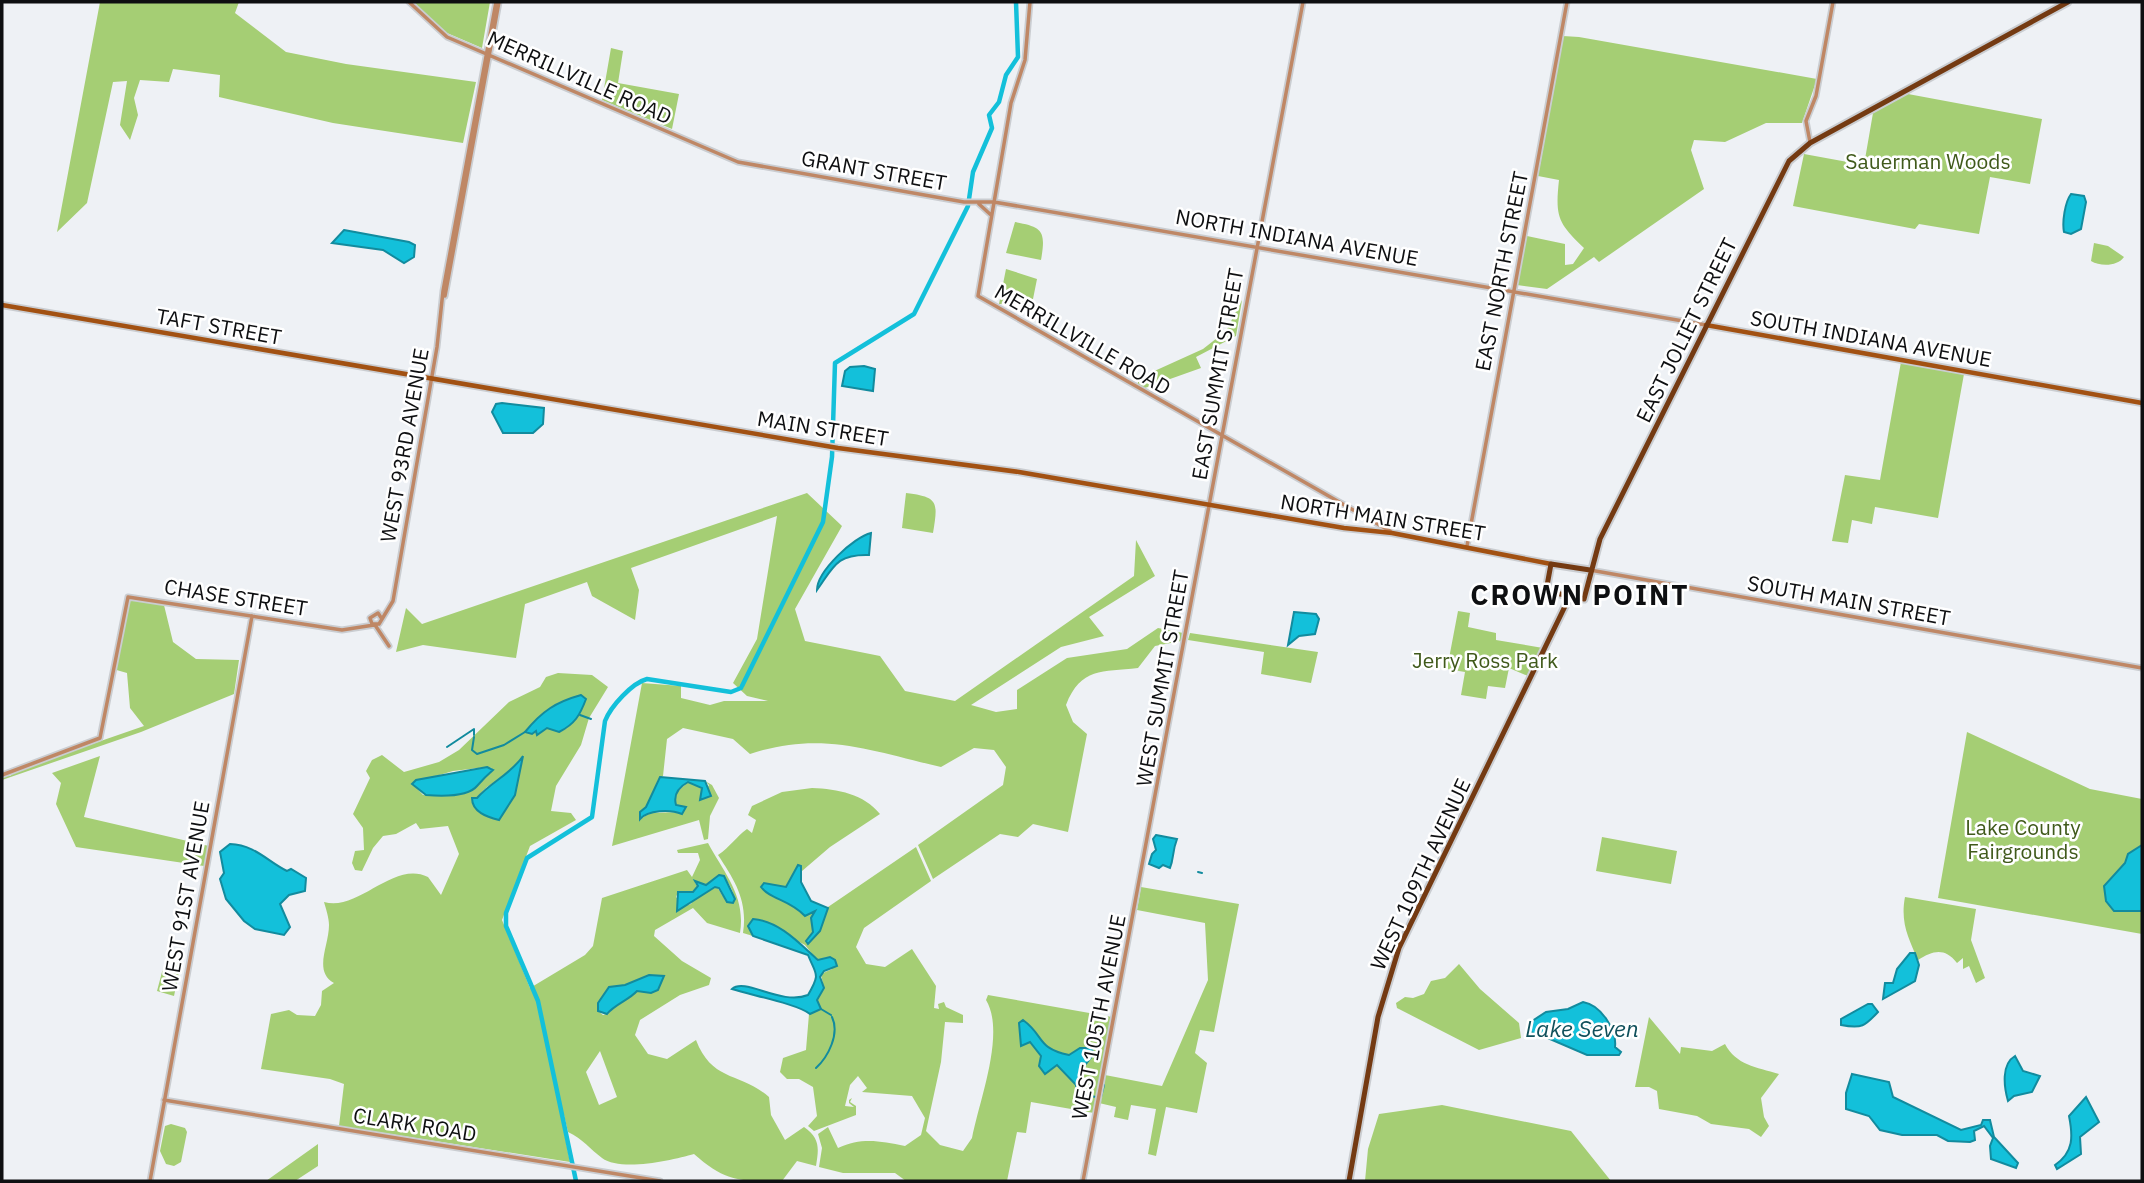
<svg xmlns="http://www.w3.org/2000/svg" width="2144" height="1183" font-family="'IBM Plex Sans',sans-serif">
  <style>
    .green { fill: #a5ce74; fill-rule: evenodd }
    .water { fill: #13c0da; stroke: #128b9e; stroke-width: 2 }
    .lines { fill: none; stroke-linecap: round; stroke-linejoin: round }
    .stream { stroke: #128b9e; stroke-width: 2 }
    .river { stroke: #13c0da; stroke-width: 4.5 }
    .tertiary-casing { stroke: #cacdd1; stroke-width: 7 }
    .secondary-casing { stroke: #cacdd1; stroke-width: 8 }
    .primary-casing { stroke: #cacdd1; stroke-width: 9 }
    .tertiary { stroke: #bf8765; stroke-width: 3.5 }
    .secondary { stroke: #a25112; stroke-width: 4.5 }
    .primary { stroke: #743a12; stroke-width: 5 }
    .labels { text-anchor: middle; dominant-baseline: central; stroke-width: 5; stroke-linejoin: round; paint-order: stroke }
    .street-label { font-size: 21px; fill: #0e0f11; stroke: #fff }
    .park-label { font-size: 21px; fill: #405a1b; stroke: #fff }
    .water-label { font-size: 23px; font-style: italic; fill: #10505b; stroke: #fff }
    .district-label { font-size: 28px; font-weight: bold; letter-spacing: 2px; fill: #0e0f11; stroke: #fff }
  </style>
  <rect width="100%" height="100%" fill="#eef1f5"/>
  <path class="green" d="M100 2H239L235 13 286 52 346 64 476 82 463 143 333 123 219 97 220 75 173 69 169 82 140 80 134 98 138 115 130 140 120 125 127 81 113 82 87 203 57 232Z
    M414 2H490L482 48 440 30Z
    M1563 36 1579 37 1817 79 1802 123H1766L1725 142 1694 140 1691 150 1704 189 1599 262 1594 257 1547 289 1517 285 1527 236 1565 244V265L1573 264 1584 248C1558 223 1555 217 1559 180L1538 176Z
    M611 48 623 51 618 83 679 94 672 129 602 100Z
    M1908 94 2042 119 2030 184 1990 177 1979 234 1919 224 1915 229 1793 206 1804 154 1864 165 1873 113Z
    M1015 222C1043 227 1046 231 1041 260L1006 253Z
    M2094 243 2108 246 2124 257C2118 266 2101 267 2091 261Z
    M1006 269 1037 279 1033 299 1025 305 999 304Z
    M1242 300 1236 336 1196 357 1201 368 1142 389 1137 387 1139 378 1203 349 1226 331Z
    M1901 362 1964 374 1938 518 1875 507 1872 524 1852 520 1848 543 1832 541 1845 475 1880 480Z
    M807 493 842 526 795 609 805 641 880 656 905 691 955 701 1134 576 1136 540 1155 576 1089 617 1104 636 1061 647 971 705 996 712 1017 709V690L1067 658 1127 649 1158 628 1183 633 1181 641 1155 646 1138 668C1102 672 1081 667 1066 705L1073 722 1087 734 1068 832 1033 824 1018 837 1000 834 933 879 918 845 1003 785 1006 767 994 750 974 748 941 767C872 751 821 730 750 754L733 739 683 728 667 739 663 776 658 780 641 819 649 813 680 812 683 807 676 805V793L688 782 702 788 700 800 709 785 705 781 712 785 719 798 710 816 708 839 704 840 699 820 612 846 642 683 681 686V698L710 705 724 701H768L747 696 733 683 757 639 777 516 631 568 639 590 635 620 592 596 587 582 525 604 516 658 423 645 396 652 406 608 422 624Z
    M906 493C939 497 938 502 933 533L902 528Z
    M128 597 163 601 173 642 196 659 239 660 234 694 141 732 2 780V776H10L17 770 144 726 130 708 127 673 113 669Z
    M1458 611 1470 613 1468 627 1496 633V640L1543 648 1528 676 1509 668 1505 688 1488 686 1486 699 1461 695 1465 672 1447 669Z
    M1190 633 1318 652 1311 683 1261 674 1264 652 1188 640Z
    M558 673 592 675 608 687 589 718 581 745 556 786 551 811 571 813 576 820 530 846 502 920 530 988 585 955 593 946 602 898 687 870 692 877 700 860 698 853H678L677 850 708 843C724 873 746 896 740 933L707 923 693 908 655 930 654 936 682 961 711 978 709 985 680 995 640 1020 635 1035 648 1054 667 1059 696 1040C712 1082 740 1072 769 1097L771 1115 785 1140 804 1127C820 1138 819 1148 816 1166L797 1161 782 1181C740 1181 727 1183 694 1154 673 1160 621 1172 602 1158 590 1149 583 1139 568 1132L564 1115 561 1117 570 1162 339 1126 344 1084 330 1079 261 1069 271 1014 289 1010 297 1015 315 1016 321 1005 322 991 334 983C313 971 329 946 329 925 329 918 326 909 324 902 359 912 393 860 428 877L441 895 459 854 448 826 420 829 416 823 396 834 383 836 373 848 362 871 355 870 352 863 355 851 364 850 363 828 353 814 370 778 366 771 372 760 382 755 404 772 439 762 459 750 509 702 540 687 546 677ZM581 695 586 700C580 714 574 725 560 732L547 728 538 735 536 732 532 734 525 731C542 713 557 701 581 695ZM523 757 515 795 499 820 488 817 477 808C476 788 494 784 508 774 514 770 519 762 523 757ZM487 767 492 768 491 773C482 777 482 783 475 788 462 797 438 796 423 795L412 783 453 771ZM719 875 724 876C729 885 736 892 733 903L726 901 717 887 695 897 691 904 684 906 676 897 678 892H693L698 886 695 883 706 885ZM649 975 662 976 657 990 651 993 637 991C629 1000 616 1001 609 1013L603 1015 598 1011V1003L609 987 625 985ZM600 1051 617 1097 599 1105 586 1072Z
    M1967 732 2090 789 2142 799V934L1938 898Z
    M100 756 84 817 209 846 204 866 76 847 56 804 61 783 52 773Z
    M812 788C838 789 864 794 880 814L830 847 802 871 801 866 786 887 764 883 761 887C773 900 788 899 805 916L815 911 811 918 813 932 806 942 809 943 820 931 828 907 916 847 931 881 864 928 856 947 866 964 885 967 912 949 936 986 934 1008 939 1009 938 1004 944 1002 946 1007 963 1015V1023L945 1022 941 1062 926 1131 940 1145 963 1151 972 1138C979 1101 1006 1033 986 1000L988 995 1112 1017 1094 1113 1031 1102 1026 1133 1017 1132 1007 1181H906L895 1173H843L819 1167 822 1148 818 1134 828 1127 838 1148C862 1137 880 1141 905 1146L921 1135 925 1118 912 1096 862 1092 867 1088 858 1076 850 1085 845 1106 854 1107 849 1103V1100L852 1098 850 1102 856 1106V1115L814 1131 808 1126 817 1116 813 1087 799 1079H787L780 1072 783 1058 806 1050 809 1014 819 1008 817 999 824 989 821 974 832 969 828 957 817 960 805 945 757 919 752 920 748 926 753 936 743 933C748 901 735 881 718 855 730 847 736 837 747 829L752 833 756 820 748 815 752 806 782 792Z
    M1602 837 1677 851 1671 884 1596 871Z
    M1141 887 1239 904 1214 1032 1200 1030 1195 1053 1207 1063 1197 1113 1166 1107 1156 1156 1148 1154 1156 1109 1131 1105 1128 1120 1114 1117 1116 1107 1099 1103 1105 1075 1162 1086 1208 980 1205 923 1137 910Z
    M1905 897 1976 909 1971 940 1985 978 1976 983 1969 966 1963 969V958L1957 963C1944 947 1933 951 1918 960 1909 939 1900 923 1905 897Z
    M170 960 181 963 174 996 157 991 162 972Z
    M1459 964 1480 989 1519 1023 1521 1038 1479 1050 1397 1008 1396 1003 1405 997 1413 998 1424 994 1431 981 1445 978Z
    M1649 1017 1680 1054 1681 1047 1712 1051 1725 1044C1736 1065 1756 1067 1779 1074L1761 1098 1764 1117 1769 1126 1761 1137 1749 1129 1711 1124 1697 1116 1659 1109 1657 1091 1649 1087H1635Z
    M1442 1105 1571 1131 1611 1181H1365L1368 1149 1379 1114Z
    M171 1124 185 1128 187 1132 181 1162 174 1166 166 1164 160 1151 165 1126Z
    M318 1144V1166L295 1181H266Z"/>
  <path class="water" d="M2071 194 2084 196 2086 202 2081 229 2071 234 2064 232C2062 222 2065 202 2071 194Z
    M344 230 409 242 415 245 414 257 404 263 383 250 332 243Z
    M864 366 875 369 873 391 842 386 845 371 850 367Z
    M502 403 544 408 543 424 533 433H503L492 412 496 404Z
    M871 533 869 555C837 554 834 566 817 590 817 571 854 537 871 533Z
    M1294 612 1316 614 1319 619 1315 634 1299 636 1288 645Z
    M581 695 586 699C580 715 575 724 559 732L547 728 537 735 536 731 532 734 525 732C542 711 556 702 581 695Z
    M523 756 515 795 499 820C487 817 472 812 472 798H477C491 782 511 774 523 756Z
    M487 767 493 770C486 776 483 779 477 786 468 797 439 796 426 795L412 784 416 780Z
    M660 777 705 781 711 796 700 800 702 788 688 782C679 787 673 794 676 805L686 807 682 814C670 809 648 810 640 819V812L646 807Z
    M1156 835 1177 839C1172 852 1174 858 1170 868L1163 865 1159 868 1149 864 1152 854 1156 850 1153 839Z
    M230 844C255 845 267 861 287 871L291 869 306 878 305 891 289 895 280 904 290 927 284 935 255 929 244 921 226 899 220 879 224 873 220 852Z
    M2142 845V911H2114L2106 901 2104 886 2125 863 2128 854Z
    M798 865 801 866V882L811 901 828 908 820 931 808 944 806 941 813 932 811 918 815 911 805 916C789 899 771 900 761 887L764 883 786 887Z
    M719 875 724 876 735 899 733 903 727 902 719 888 715 887 677 911 678 892H693L698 886 695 881 706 885Z
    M753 919C780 921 801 945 818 960L830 957 835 960 837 966 824 971 820 977 824 988 817 1000 821 1009 810 1014C798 1004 750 995 732 989 745 977 781 1006 808 995 821 973 816 975 808 955L753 936 748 926Z
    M1910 953H1915L1919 965 1915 981 1883 999 1885 983H1893L1897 969Z
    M649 975 664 976 658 990 651 993 637 991C629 1000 615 1004 607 1014L598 1011V1003L609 987 625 985Z
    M1583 1002C1601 1005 1617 1030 1615 1047L1621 1052 1619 1055H1587L1543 1036H1536L1528 1029 1529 1023 1546 1012 1568 1009Z
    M1868 1004H1872L1878 1012C1865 1026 1862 1029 1841 1025V1019Z
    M1023 1020C1045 1036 1036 1048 1069 1055L1080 1048H1092L1093 1055 1082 1069 1076 1085 1057 1065 1045 1074 1039 1066 1041 1056 1030 1042 1021 1046 1019 1023Z
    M2015 1056 2023 1071 2040 1076 2032 1092 2014 1096 2008 1101C2004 1087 2001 1064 2015 1056Z
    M1852 1074 1889 1082 1893 1097 1961 1130 1981 1125 1983 1120H1990L1994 1137 2018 1163 2016 1168 1991 1159 1990 1146 1993 1138 1984 1126 1974 1131 1975 1140 1970 1142 1948 1141 1937 1135H1902L1880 1130 1869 1116 1846 1109V1093Z
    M2086 1097 2099 1122 2080 1137 2081 1154 2057 1169 2055 1165C2074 1152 2073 1136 2069 1116Z"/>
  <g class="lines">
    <path class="stream" d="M580 715 591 719
      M474 737 472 750 477 754 504 745 525 732
      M447 747 474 729V735
      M1198 872 1202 873
      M821 1009 831 1015
      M816 1068C828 1057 840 1034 832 1017
      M1076 1085 1077 1093 1096 1097
      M1101 1097 1104 1085"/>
    <path class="river" d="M742 686 823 522 832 457 835 363 914 314 968 206 973 172 992 128 989 115 999 102 1006 75 1018 57 1016 2
      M576 1181 538 1001 506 926V913L527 858 592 817 605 721C611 706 632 683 647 679L731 692 741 688"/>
    <g class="tertiary-casing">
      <path id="tertiary" d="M409 2 447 37 738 162 964 202H994L1706 325
        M1030 2 1025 60 1011 103 978 296 1390 531
        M1810 142 1806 121 1816 96 1833 2
        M979 204 991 215
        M445 296 499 2
        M1467 546 1567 2
        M1590 570 2142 668
        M382 619 378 613 370 618 372 624H379L393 601 437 347 443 291 496 2
        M375 625 389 646
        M2 775 100 738 128 597 342 630 374 625
        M164 1100 660 1181
        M150 1181 252 616
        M1083 1181 1303 2"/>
    </g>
    <g class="secondary-casing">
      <path id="secondary" d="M2 305 838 448 1019 472 1344 528 1392 533 1551 564
        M1706 325 2142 403"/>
    </g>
    <g class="primary-casing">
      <path id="primary" d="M1590 570 1551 564 1546 591 1584 599 1600 539 1789 161 1810 143 2068 2
        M1349 1181 1378 1017 1399 948 1570 596"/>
    </g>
    <use href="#tertiary" class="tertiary"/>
    <use href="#secondary" class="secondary"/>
    <use href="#primary" class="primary"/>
  </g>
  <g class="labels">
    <g class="street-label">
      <text transform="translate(580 77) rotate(24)">MERRILLVILLE ROAD</text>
      <text transform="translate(874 170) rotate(10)">GRANT STREET</text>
      <text transform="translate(1297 237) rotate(10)">NORTH INDIANA AVENUE</text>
      <text transform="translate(1501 271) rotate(-79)">EAST NORTH STREET</text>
      <text transform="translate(219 326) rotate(10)">TAFT STREET</text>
      <text transform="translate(1686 330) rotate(-64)">EAST JOLIET STREET</text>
      <text transform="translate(1871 338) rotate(10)">SOUTH INDIANA AVENUE</text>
      <text transform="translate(1083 339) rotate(30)">MERRILLVILLE ROAD</text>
      <text transform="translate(1217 374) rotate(-80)">EAST SUMMIT STREET</text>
      <text transform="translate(823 428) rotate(9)">MAIN STREET</text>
      <text transform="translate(404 445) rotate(-80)">WEST 93RD AVENUE</text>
      <text transform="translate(1383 517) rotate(9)">NORTH MAIN STREET</text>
      <text transform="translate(236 597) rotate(9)">CHASE STREET</text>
      <text transform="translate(1849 600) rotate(10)">SOUTH MAIN STREET</text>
      <text transform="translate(1162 678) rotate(-80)">WEST SUMMIT STREET</text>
      <text transform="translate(1420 874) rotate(-65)">WEST 109TH AVENUE</text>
      <text transform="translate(185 896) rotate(-80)">WEST 91ST AVENUE</text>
      <text transform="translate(1098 1017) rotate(-79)">WEST 105TH AVENUE</text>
      <text transform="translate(415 1124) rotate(9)">CLARK ROAD</text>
    </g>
    <g class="park-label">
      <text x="1928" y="161">Sauerman Woods</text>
      <text x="1485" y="660">Jerry Ross Park</text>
      <text x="2023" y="827">Lake County<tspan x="2023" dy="24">Fairgrounds</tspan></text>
    </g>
    <g class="water-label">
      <text x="1582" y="1028">Lake Seven</text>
    </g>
    <g class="district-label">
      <text x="1580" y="594">CROWN POINT</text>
    </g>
  </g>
  <rect width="2144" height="1183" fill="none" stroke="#0e0f11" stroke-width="7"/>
</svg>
